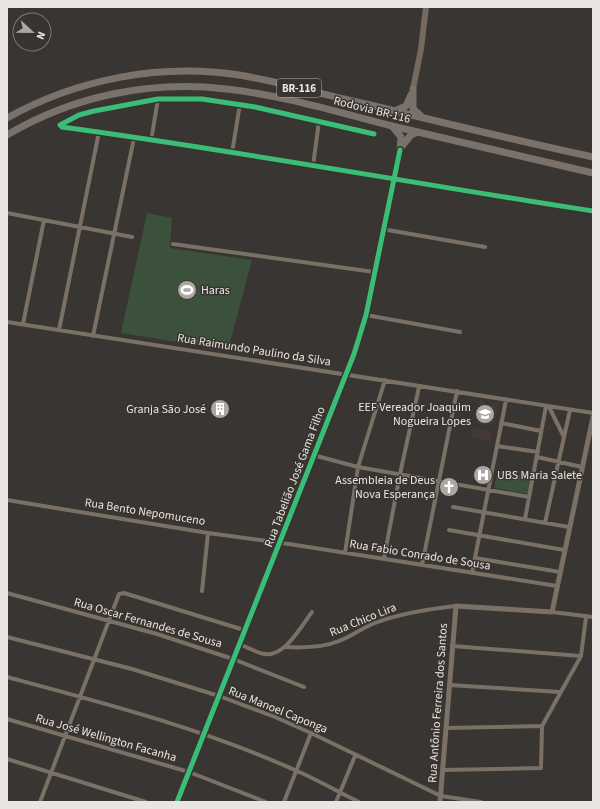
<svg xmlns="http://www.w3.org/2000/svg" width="600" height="809" font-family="'Source Sans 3',sans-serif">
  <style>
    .built { fill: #443a33 }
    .green { fill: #3b513b }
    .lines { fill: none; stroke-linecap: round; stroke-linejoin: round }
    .minor { stroke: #7b7066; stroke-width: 4 }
    .tertiary { stroke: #7b7066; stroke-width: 5 }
    .secondary { stroke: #746a60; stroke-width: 6 }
    .trunk { stroke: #7a716a; stroke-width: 7 }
    .cycleway-casing { stroke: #3a3430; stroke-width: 8 }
    .cycleway { stroke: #3abd76; stroke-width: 5 }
    .labels { text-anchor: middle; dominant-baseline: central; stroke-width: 3; stroke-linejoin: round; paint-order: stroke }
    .shield { fill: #3a3430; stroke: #b4b0ad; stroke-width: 1 }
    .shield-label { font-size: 11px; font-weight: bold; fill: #e8e5e2 }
    .street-label { font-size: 12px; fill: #e8e5e2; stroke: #3a3430 }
    .poi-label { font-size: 12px; fill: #e8e5e2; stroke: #3a3430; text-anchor: end }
  </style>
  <rect width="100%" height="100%" fill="#383532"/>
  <path class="built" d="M480 400 485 401 484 412H489L491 402 498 403 494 425 487 424 488 419 483 418 482 424 476 423 477 417 474 416 475 410 478 411Z
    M473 428 491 431 490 441 471 438Z"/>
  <path class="green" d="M147 213 172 218 170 248 252 260 228 350 121 333Z
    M498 471 532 477 529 494 494 488Z"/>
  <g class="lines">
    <path class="minor" d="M374 134 255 107 202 99H158L94 111 79 115 60 125 62 127C240 151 416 184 593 211
      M151 141 158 99
      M232 153 240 104
      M313 166 319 121
      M7 213 132 237
      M382 229 485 247
      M173 244 374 272
      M366 315 460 332
      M7 322 593 413
      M23 324 44 220
      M59 330 99 132
      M93 336 134 138
      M549 407 564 437
      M501 423 541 431
      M497 446 538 452
      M313 455 358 467 529 497
      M537 457 582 467
      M7 500 208 533 289 544 557 586
      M453 507 569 527
      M525 519 546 406
      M545 523 570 410
      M449 530 564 550
      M345 553 358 467 385 380
      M384 558 400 474 419 387
      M475 558 560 572
      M422 565 457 391
      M472 573 506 400
      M202 591 208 533
      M7 593 157 634 233 659 304 687
      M552 612 593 617
      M7 637 132 669 219 696 275 717 311 733 441 796 481 802
      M239 644C247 647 257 653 265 654 285 657 302 625 312 612
      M452 646 581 656
      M285 647C303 648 322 648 339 641 352 636 362 628 375 623 401 613 428 609 456 606
      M7 677C104 703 204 729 297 771 318 780 338 792 359 802
      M449 685 560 692
      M7 719 189 772 266 802
      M446 728 542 726
      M7 759 146 802
      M443 770 541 768 542 726 581 656 586 617
      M40 802 119 594 124 593 244 630
      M284 802 311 733
      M336 802 355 756"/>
    <path class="tertiary" d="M177 802 354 354 366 315 400 150
      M440 802 456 606 552 612 593 417"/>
    <path class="secondary" d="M413 89 421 49 426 7"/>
    <path class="trunk" d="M413 89V109L421 116
      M395 111 406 106 411 95
      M7 118C77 79 160 63 239 75 281 82 323 95 366 104 441 122 517 141 593 157
      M392 126 401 137 400 150
      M7 135C73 96 150 80 226 89 282 95 337 112 392 126 459 142 526 157 593 173
      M402 146 411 135 418 132"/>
    <g class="cycleway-casing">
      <path id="cycleway" d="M374 134 255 107 202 99H158L94 111 79 115 60 125 62 127C240 151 416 184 593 211
        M177 802 354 354 366 315 400 150"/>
    </g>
    <use href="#cycleway" class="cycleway"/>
  </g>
  <defs>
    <g id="stadium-disc" transform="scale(1)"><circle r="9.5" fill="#aaa7a4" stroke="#3a3430"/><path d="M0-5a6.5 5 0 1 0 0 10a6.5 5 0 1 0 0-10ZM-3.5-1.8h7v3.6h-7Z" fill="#fff"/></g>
    <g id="building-disc" transform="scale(1)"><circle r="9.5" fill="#aaa7a4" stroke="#3a3430"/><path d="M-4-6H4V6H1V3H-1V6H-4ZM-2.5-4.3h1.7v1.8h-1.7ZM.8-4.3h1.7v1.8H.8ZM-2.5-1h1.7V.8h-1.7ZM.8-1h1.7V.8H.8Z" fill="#fff"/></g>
    <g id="school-disc" transform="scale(1)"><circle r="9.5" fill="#aaa7a4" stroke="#3a3430"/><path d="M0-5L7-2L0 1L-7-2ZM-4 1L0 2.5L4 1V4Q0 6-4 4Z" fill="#fff"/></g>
    <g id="hospital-disc" transform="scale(1)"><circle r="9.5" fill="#aaa7a4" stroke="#3a3430"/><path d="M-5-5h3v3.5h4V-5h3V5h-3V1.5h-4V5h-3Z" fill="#fff"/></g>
    <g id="church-disc" transform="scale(1)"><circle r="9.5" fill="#aaa7a4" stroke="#3a3430"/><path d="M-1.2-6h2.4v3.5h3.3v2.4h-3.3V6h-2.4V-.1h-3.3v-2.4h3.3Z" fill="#fff"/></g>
  </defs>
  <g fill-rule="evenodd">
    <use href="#stadium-disc" x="187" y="290"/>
    <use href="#building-disc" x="220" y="409"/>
    <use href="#school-disc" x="485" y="414"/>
    <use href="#hospital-disc" x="483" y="475"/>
    <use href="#church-disc" x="449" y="487"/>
  </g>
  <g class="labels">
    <rect class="shield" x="277" y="79" width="44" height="18" rx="3"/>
    <g class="shield-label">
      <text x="299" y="88">BR-116</text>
    </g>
    <g class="street-label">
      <text transform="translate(372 110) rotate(14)">Rodovia BR-116</text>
      <text transform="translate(254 350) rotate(9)">Rua Raimundo Paulino da Silva</text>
      <text transform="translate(295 477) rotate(-69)">Rua Tabelião José Gama Filho</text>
      <text transform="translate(145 512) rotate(9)">Rua Bento Nepomuceno</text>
      <text transform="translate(420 555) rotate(9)">Rua Fabio Conrado de Sousa</text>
      <text transform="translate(363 620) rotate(-22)">Rua Chico Lira</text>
      <text transform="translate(148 623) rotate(16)">Rua Oscar Fernandes de Sousa</text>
      <text transform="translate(438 703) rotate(-86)">Rua Antônio Ferreira dos Santos</text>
      <text transform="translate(278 710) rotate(22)">Rua Manoel Caponga</text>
      <text transform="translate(106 738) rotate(16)">Rua José Wellington Facanha</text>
    </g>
    <g class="poi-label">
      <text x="201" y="290" text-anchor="start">Haras</text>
      <text x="471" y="407">EEF Vereador Joaquim<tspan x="471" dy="14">Nogueira Lopes</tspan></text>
      <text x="206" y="409">Granja São José</text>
      <text x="497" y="475" text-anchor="start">UBS Maria Salete</text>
      <text x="435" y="480">Assembleia de Deus<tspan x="435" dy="14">Nova Esperança</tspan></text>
    </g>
  </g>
  <rect width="600" height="809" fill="none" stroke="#e8e5e2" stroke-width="16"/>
  <g transform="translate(32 32) rotate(112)"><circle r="19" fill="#3a3430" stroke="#807b77"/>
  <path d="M0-3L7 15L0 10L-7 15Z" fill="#aaa7a4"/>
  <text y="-6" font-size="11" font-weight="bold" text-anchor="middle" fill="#e8e5e2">N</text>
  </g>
</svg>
